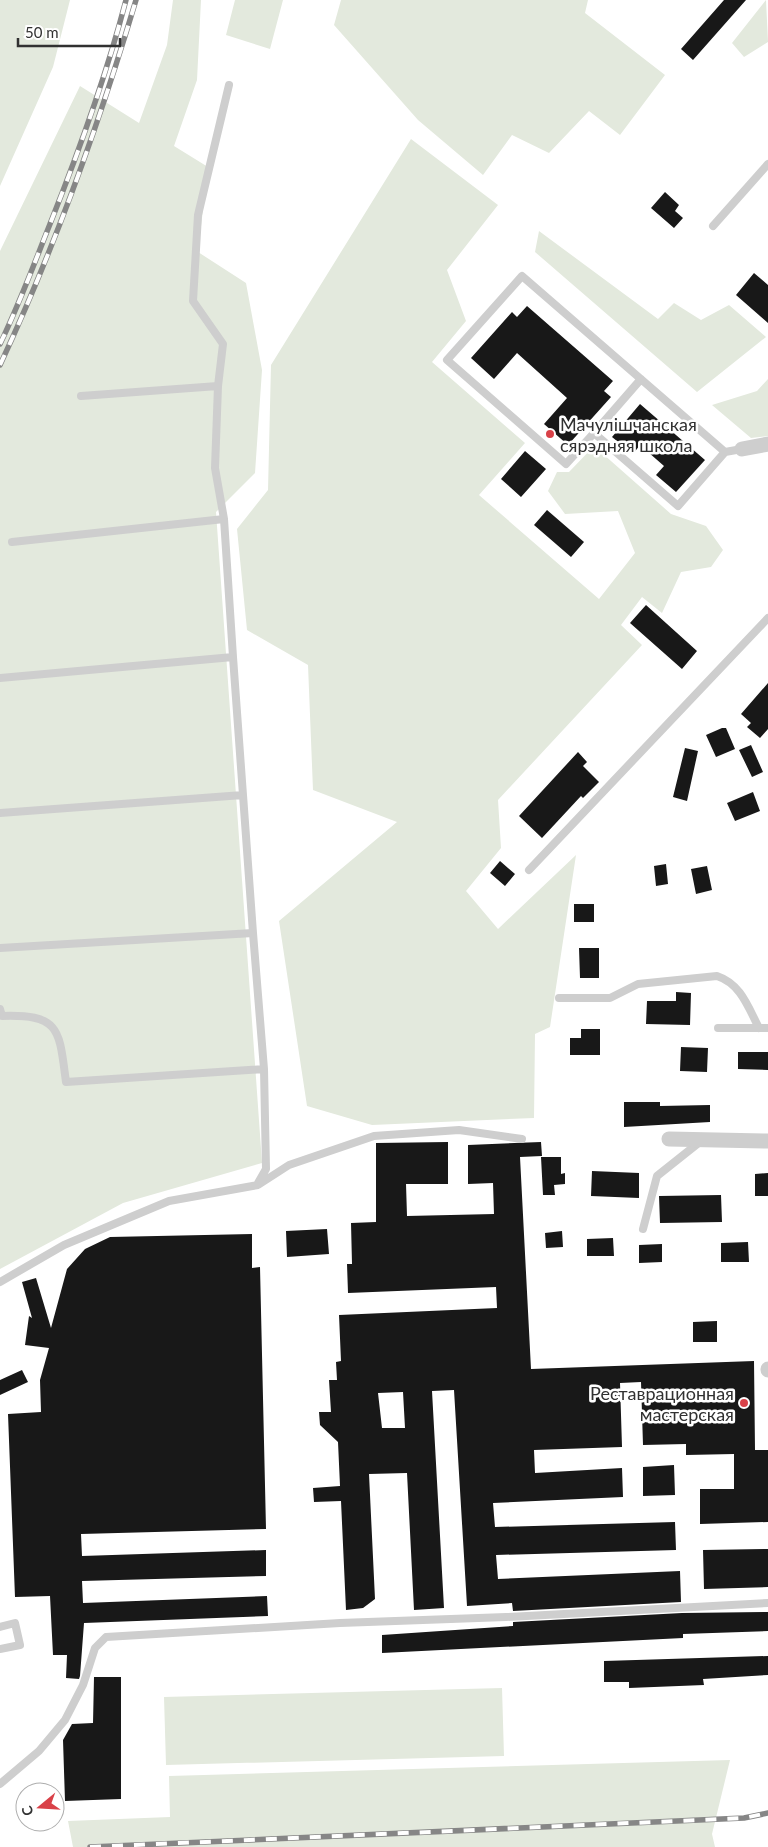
<svg xmlns="http://www.w3.org/2000/svg" width="768" height="1847" font-family="Lato,sans-serif">
  <style>
    .green { fill: #e3e9dd }
    .building { fill: #181818; fill-rule: evenodd }
    .lines { fill: none; stroke-linecap: round; stroke-linejoin: round }
    .lane { stroke: #cecece; stroke-width: 8 }
    .street { stroke: #cecece; stroke-width: 15 }
    .rail-casing { stroke: #868686; stroke-width: 5.5 }
    .rail { stroke: #fff; stroke-width: 4; stroke-dasharray: 11; stroke-linecap: butt }
    .poi-dot { fill: #d94148; stroke: #fff; stroke-width: 2 }
    .labels { text-anchor: middle; dominant-baseline: central; stroke-width: 5; stroke-linejoin: round; paint-order: stroke }
    .poi-label { font-size: 18px; fill: #313131; stroke: #fff; text-anchor: start }
  </style>
  <rect width="100%" height="100%" fill="#fff"/>
  <path class="green" d="M0 0H70L53 67 0 186Z
    M173 0H201L197 80 174 146 208 167 198 252 246 283 262 370 255 473 216 512 262 1163 123 1203 0 1269V251L80 86 139 123 167 45Z
    M235 0H283L270 49 226 35Z
    M341 0H588L585 13 665 75 620 135 589 111 549 153 512 135 483 175 418 120 334 25Z
    M766 0 768 42 744 57 732 43Z
    M411 139 498 205 447 270 466 321 432 362 525 443 479 495 599 599 635 553 618 511 565 514 548 491 557 472H569L594 446 671 514 706 526 723 550 711 567 681 572 662 613 642 597 621 625 642 645 498 800 501 848 466 891 498 929 576 855 550 1027 535 1034 534 1118 372 1125 307 1106 279 921 397 822 313 790 308 665 247 630 237 529 268 490 271 365Z
    M539 231 658 319 674 303 701 320 729 305 766 337 697 392 535 252Z
    M768 379V436L751 438 712 405 757 391Z
    M502 1688 504 1756 166 1765 164 1697Z
    M730 1760 712 1834 715 1847H73L68 1821 170 1817 169 1776Z"/>
  <path class="building" d="M724 0H746L693 60 681 49Z
    M665 192 679 205 675 211 683 218 674 228 651 208Z
    M754 273 768 285V323L736 295Z
    M527 306 613 381 604 391 611 397 568 445 544 424 567 398 517 353 494 379 471 358 512 312 517 317Z
    M640 404 705 460 676 492 656 475 664 466 640 445 633 454 612 437Z
    M525 451 546 469 521 497 501 479Z
    M547 510 584 542 571 557 534 525Z
    M646 605 697 651 682 669 630 623Z
    M768 683V729L760 738 747 727 751 723 741 714Z
    M722 728H726L735 749 716 757 706 735Z
    M751 745 763 772 752 777 739 750Z
    M685 748 698 751 687 801 673 797Z
    M578 752 587 762 583 766 599 782 583 798 581 796 542 838 519 816Z
    M753 792 760 811 735 821 727 803Z
    M500 861 515 874 505 886 490 873Z
    M666 864 668 884 656 886 654 866Z
    M707 866 712 890 696 894 691 869Z
    M574 904H594V922H574Z
    M579 948H599V978H580Z
    M676 992 691 993 690 1025 646 1024 647 1001H676Z
    M581 1029H600V1055H570V1038H581Z
    M681 1047 708 1048 707 1072 680 1071Z
    M738 1052H768V1070L738 1069Z
    M624 1102H660V1106L710 1105V1122L624 1127Z
    M448 1142V1184H406L407 1216 494 1214 493 1183 468 1184V1145L541 1142 542 1156 520 1157 531 1369 754 1361 755 1450H768V1522L700 1524V1489H734V1454L686 1455V1444L643 1445 641 1382 620 1383 622 1447 534 1450 535 1473 622 1468 623 1497 493 1503 495 1527 675 1522 676 1550 496 1555 498 1579 680 1571 681 1602 513 1611 512 1603 467 1606 454 1390 432 1391 444 1608 414 1610 407 1473 369 1474 375 1599 363 1608 346 1610 341 1501 314 1502 313 1488 340 1486 338 1442 320 1425 319 1412H331L329 1380H337L336 1362 341 1361 339 1315 497 1308 496 1287 348 1293 347 1264H352L351 1223 376 1222V1143ZM403 1392 405 1428H382L378 1393Z
    M541 1157H561V1174L565 1173V1184L554 1185 555 1195H543Z
    M592 1171 639 1173V1198L591 1196Z
    M768 1173V1196H755V1174Z
    M721 1195 722 1222 660 1223 659 1196Z
    M327 1229 329 1254 287 1257 286 1231Z
    M562 1231 563 1247 546 1248 545 1233Z
    M252 1234V1268L260 1267 266 1529 81 1534 82 1556 266 1550V1576L82 1581 83 1603 267 1596 268 1616 84 1623 80 1676 79 1679 66 1678 67 1655H53L50 1596 15 1597 8 1414 41 1412 40 1380 49 1348 25 1345 29 1316 32 1318 22 1282 36 1278 51 1328 67 1269 85 1249 110 1237Z
    M613 1238 614 1256H587V1239Z
    M748 1242 749 1262H721V1243Z
    M662 1244V1262L639 1263V1245Z
    M717 1321V1342H693V1322Z
    M22 1370 28 1382 0 1395V1380Z
    M674 1465 675 1495 643 1496V1467Z
    M768 1549V1587L704 1589 703 1550Z
    M768 1612V1631L683 1634V1638L382 1653V1635L513 1626V1622L682 1613Z
    M768 1656V1675L703 1679 704 1685 629 1688V1682H604V1661Z
    M94 1677H121V1799L65 1801 63 1740 72 1724 93 1723Z"/>
  <g class="lines">
    <path class="lane" d="M713 226 768 164
      M218 386 223 344 193 301 198 215 229 85
      M81 396 218 386 215 468 224 519
      M594 433 641 379
      M725 452 522 276 447 360 566 464 594 433 678 506 725 452 742 449
      M12 542 224 519 233 657
      M0 678 233 657 243 795
      M0 813 243 795 253 933
      M529 870 768 618
      M0 948 253 933 264 1069 266 1169 258 1183
      M559 998H610L638 984 717 976C741 984 748 1007 759 1028
      M0 1009 2 1016C61 1014 59 1030 66 1082L264 1069
      M718 1028H768
      M643 1229 657 1176 701 1141
      M0 1282 64 1245 169 1201 258 1185 289 1165 374 1136 459 1130 522 1139
      M0 1627 15 1623 20 1645 0 1649
      M0 1784 39 1751 65 1720 83 1685 95 1648 106 1637 340 1623 506 1617 768 1603"/>
    <path class="street" d="M742 449 768 444
      M669 1139 768 1141
      M768 1369V1370"/>
    <g class="rail-casing">
      <path id="rail" d="M0 344C19 305 34 264 50 224 79 151 106 77 126 0
        M0 365C55 247 99 124 136 0
        M90 1847 744 1818 768 1813"/>
    </g>
    <use href="#rail" class="rail"/>
  </g>
  <g class="poi-dot">
    <circle cx="550" cy="434" r="5"/>
    <circle cx="744" cy="1403" r="5"/>
  </g>
  <g class="labels">
    <g class="poi-label">
      <text x="560" y="424">Мачулішчанская<tspan x="560" dy="21">сярэдняя школа</tspan></text>
      <text x="734" y="1393" text-anchor="end">Реставрационная<tspan x="734" dy="21">мастерская</tspan></text>
    </g>
  </g>
  <g transform="translate(40 1807) rotate(252)"><circle r="24" fill="#ffffff" stroke="#adadad"/>
  <path d="M0-4L9 19L0 12L-9 19Z" fill="#d94148"/>
  <text y="-8" font-size="14" font-weight="bold" text-anchor="middle" fill="#313131">С</text>
  </g>
  <path d="M18 38v8h102v-8" fill="none" stroke="#313131" stroke-width="2.5"/>
  <text x="25" y="38" font-size="15" fill="#313131" stroke="#ffffff" stroke-width="4" paint-order="stroke">50 m</text>
</svg>
